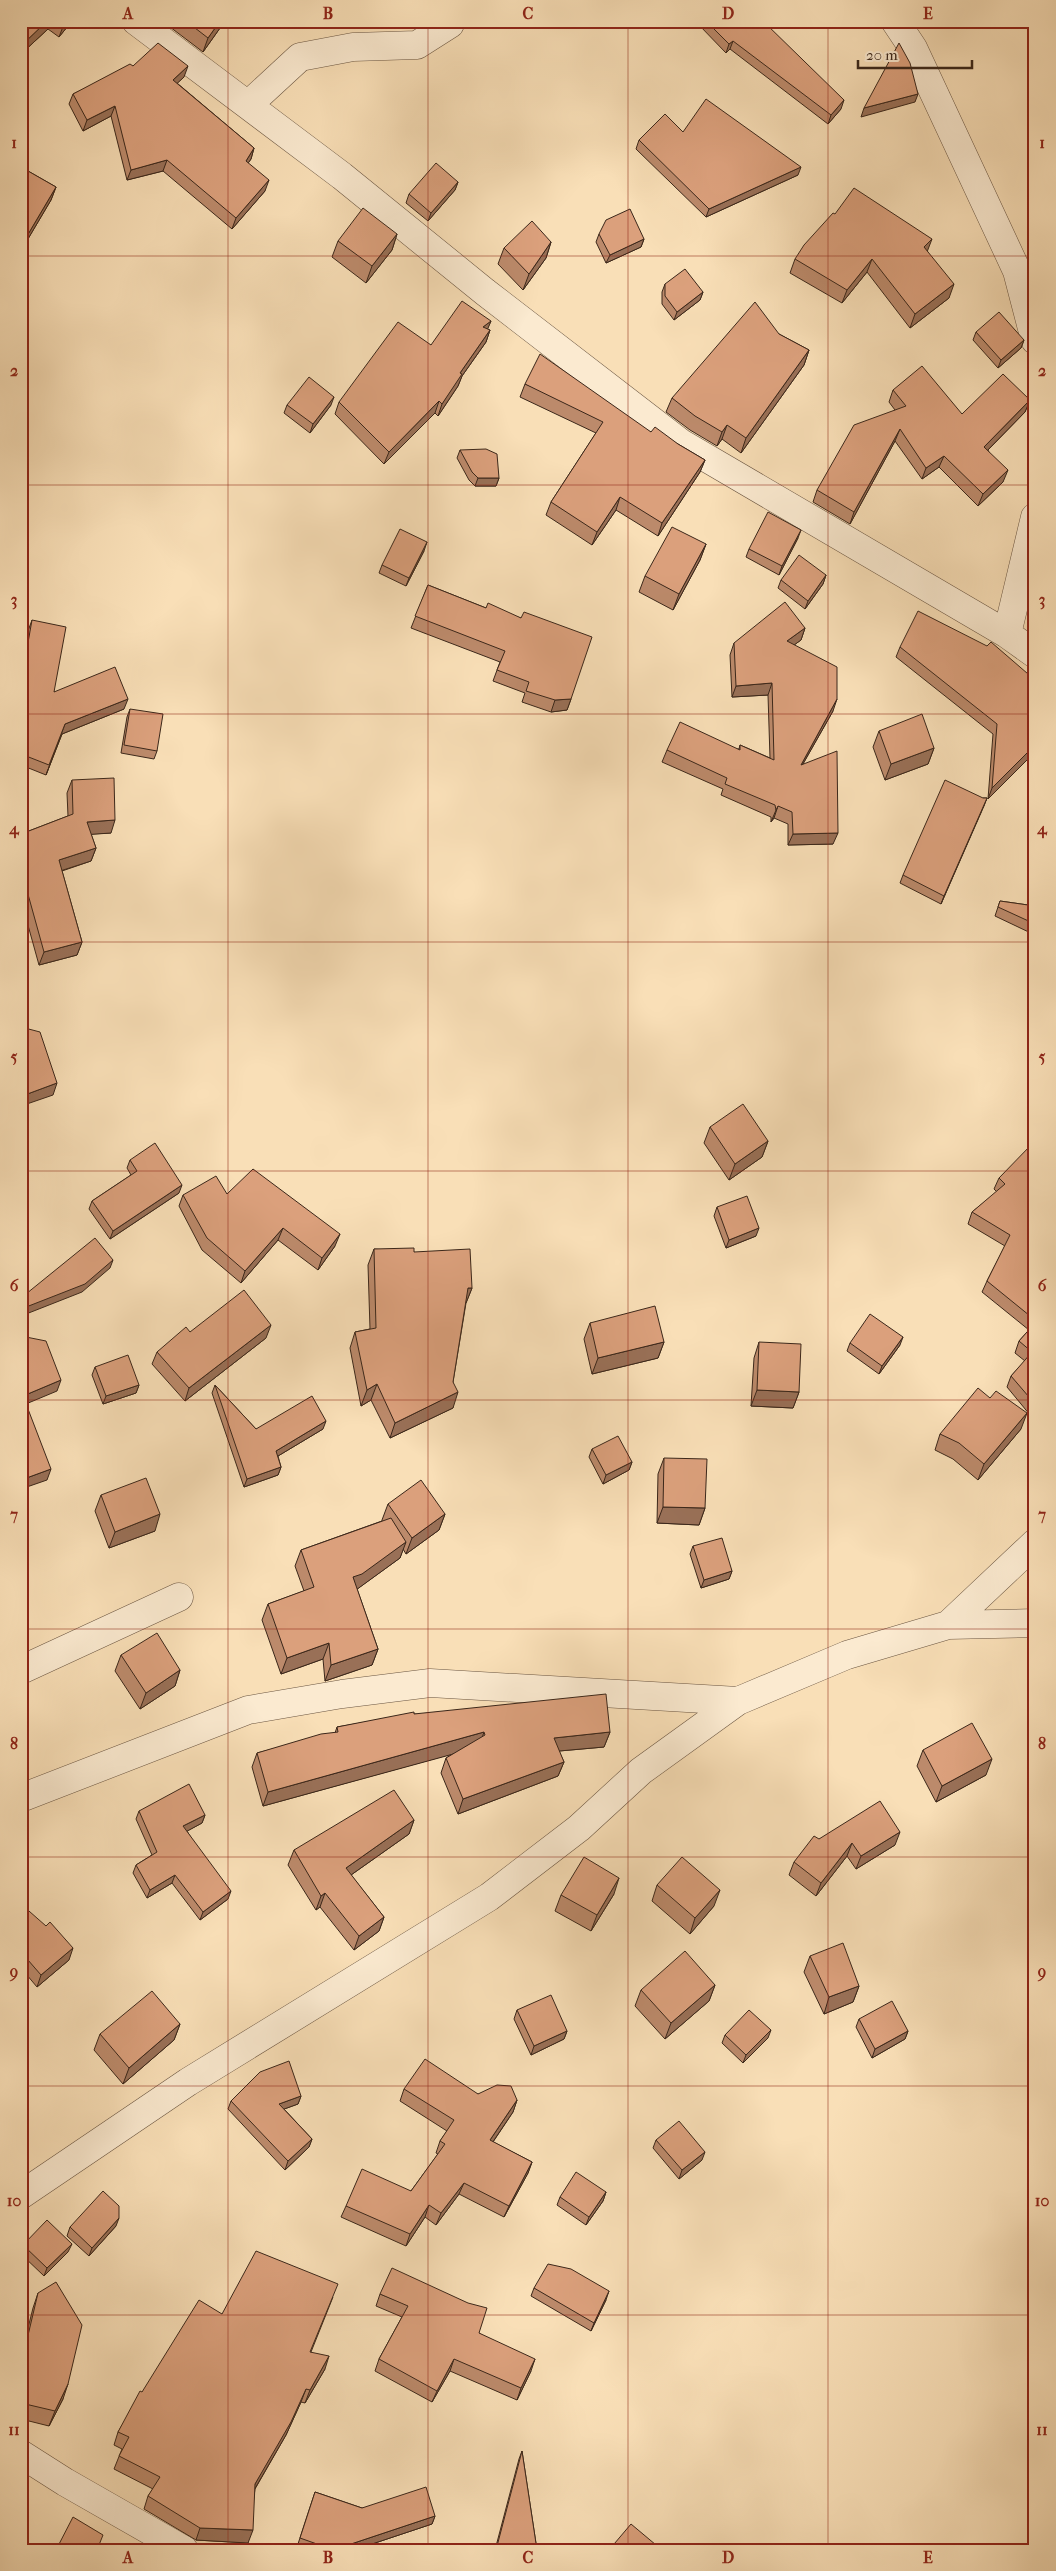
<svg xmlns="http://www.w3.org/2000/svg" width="1056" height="2571" font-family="'IM FELL French Canon',serif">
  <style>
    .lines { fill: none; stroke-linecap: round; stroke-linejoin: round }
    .street-casing { stroke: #6a5541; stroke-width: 29 }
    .street { stroke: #fbead0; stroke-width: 28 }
    .wall { fill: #bc8a6b; stroke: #3b271a }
    .shaded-wall { fill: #997057; stroke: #3b271a }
    .building { fill: #dba07c; stroke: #3b271a }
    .grid { fill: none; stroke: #8f2418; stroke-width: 1; stroke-opacity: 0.55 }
    .neatline { fill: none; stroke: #8f2418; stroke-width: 2 }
    .grid-label { font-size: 16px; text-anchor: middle; font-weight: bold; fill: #8f2418 }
  </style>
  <rect width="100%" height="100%" fill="#f9dfb7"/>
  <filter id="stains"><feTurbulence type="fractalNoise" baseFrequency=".004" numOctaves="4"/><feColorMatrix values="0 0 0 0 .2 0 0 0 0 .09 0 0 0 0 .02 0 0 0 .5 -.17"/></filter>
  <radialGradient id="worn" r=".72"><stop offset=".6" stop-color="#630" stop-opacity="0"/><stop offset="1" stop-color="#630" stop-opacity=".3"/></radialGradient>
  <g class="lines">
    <g class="street-casing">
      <path id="street" d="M136 21 342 176 485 292 681 443 1007 634 1035 654
        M895 21 913 48 1017 271 1035 340
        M248 105 300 57 353 47 417 45 450 24 451 21
        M1007 634 1035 517
        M948 1625 1035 1543
        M21 1670 179 1597
        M21 1798 248 1710 342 1694 430 1683 738 1701
        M21 2195 188 2082 489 1897 579 1828 641 1771 738 1701 847 1655 948 1625 1035 1623
        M21 2454 65 2482 184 2550"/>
    </g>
    <use href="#street" class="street"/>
  </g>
  <path class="wall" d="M21 21H72L59 37 48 29 21 54Z
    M171 21H225L203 52 170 27 172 22Z
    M701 21H763L841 109 828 124 730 49 726 53 699 25Z
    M133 66 184 77 177 83 254 148 251 159 248 163 265 191 232 229 163 171 127 180 111 116 83 131 69 104 73 94Z
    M683 132 798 175 706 217 636 149 639 140Z
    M21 167 56 187 51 200 22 249 21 248Z
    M458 182 455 190 428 221 406 203 409 194Z
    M397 234 392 250 366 283 332 257 338 241Z
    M599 234 644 239 641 247 606 263 596 242Z
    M551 242 546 258 523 290 498 264 504 248Z
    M927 251 949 298 910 328 867 272 842 303 790 273 795 259Z
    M665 284 703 292 700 300 674 320 662 304V292Z
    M491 321 487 329 490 330 486 342 462 376 458 386 438 416 435 413 384 464 335 414 339 402 431 345Z
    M976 332 1024 340 1021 348 998 368 973 340Z
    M779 334 809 350 804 365 741 453 722 439 717 446 690 430 666 412 672 398Z
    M525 384 651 432 678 444 705 460 700 472 658 536 616 510 592 545 546 515 551 502 596 433 520 397Z
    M893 390 962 414 1030 400 1025 412 988 450 1003 482 978 506 939 467 922 479 895 441 850 524 813 502 817 490 895 410 889 402Z
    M287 405H331L310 433 284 413Z
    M460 450 499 478 496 486H475L469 480 457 458Z
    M798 538 779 575 746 557 749 549Z
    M706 544 700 560 673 610 639 592 645 576Z
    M424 551 406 586 379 573 382 565Z
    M826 575 823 584 805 609 778 588 781 580Z
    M428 585 486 608 521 618 571 699 567 710 551 712 522 702 525 693 493 681 500 662 411 628Z
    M32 620 54 692 124 709 62 734 46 775 21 765V653L24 654 28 631Z
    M805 628 801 640 794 645 833 711 803 764 833 844 788 845V824L774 818 771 822V817L721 795 723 789 662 762 667 750 739 749 740 745 770 758 768 695 732 697 730 655 734 643Z
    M900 647 1035 680V752L988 799 993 734 896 657Z
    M130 709 157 751 154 759 121 753 127 717Z
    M879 731 934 748 928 764 885 780 873 747Z
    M72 780 111 833 91 834 96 848 91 861 62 871 82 942 77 955 39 965 21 900V834L68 816 67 793Z
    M983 798H987L941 904 900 883 903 875Z
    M1000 901 1035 906V935L995 916Z
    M710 1127 768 1141 762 1157 729 1180 704 1143Z
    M1035 1146V1421L1007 1387 1011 1376 1025 1361 1015 1353 1019 1341 1029 1330 982 1292 987 1281 1005 1246 968 1224 972 1212 997 1192 994 1189 999 1178Z
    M130 1160 179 1193 110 1239 89 1209 92 1201 131 1175 127 1168Z
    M227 1194 335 1246 318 1270 278 1240 241 1283 202 1250 179 1206 183 1195Z
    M717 1207 756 1236 726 1248 714 1216Z
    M374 1249 414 1252 472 1288 466 1303 453 1382V1408L390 1438 371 1400 361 1406 350 1348 355 1332 370 1329 368 1265Z
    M590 1323 664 1342 658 1358 592 1374 584 1339Z
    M190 1332 266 1338 185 1401 152 1364 157 1352Z
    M759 1342 799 1392 793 1408 751 1406 754 1358Z
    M850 1343 900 1345 879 1374 847 1351Z
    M95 1367 139 1385 136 1393 103 1404 92 1375Z
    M215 1385 256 1429H323L278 1456 281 1467 278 1475 244 1487 212 1393Z
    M1021 1429 978 1480 953 1459 935 1450 940 1434Z
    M592 1449 632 1462 629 1470 603 1484 589 1457Z
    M664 1458 705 1508 699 1525 657 1523 658 1474Z
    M101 1495 155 1531 109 1548 95 1511Z
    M388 1504 445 1514 439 1530 406 1554 403 1549 400 1558 357 1589 378 1649 372 1665 325 1681 323 1659 281 1674 262 1620 268 1604 304 1591 295 1566 301 1550 382 1521V1520Z
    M693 1546 732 1571 729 1579 701 1588 690 1554Z
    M121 1655 180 1670 175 1686 140 1709 115 1671Z
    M414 1714 610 1732 604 1747 559 1751 564 1762 558 1776 458 1814 441 1773 446 1758 455 1753 263 1806 252 1767 257 1753 335 1733 337 1727Z
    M923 1750 986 1775 936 1802 917 1766Z
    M139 1811 205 1815 202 1823 187 1831 228 1899 200 1920 172 1883 147 1898 133 1873 136 1865 152 1855 136 1819Z
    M414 1820 409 1834 351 1875 384 1917 379 1931 354 1950 320 1907 316 1910 288 1865 294 1850Z
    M819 1839 895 1845 856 1869 847 1856 816 1896 789 1875 794 1862Z
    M657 1885 714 1906 690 1934 652 1901Z
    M614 1894 591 1931 555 1911 561 1895Z
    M21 1904 69 1960 37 1987 21 1968Z
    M810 1956 859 1986 853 2002 824 2014 804 1972Z
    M715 1985 709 2001 665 2039 635 2006 641 1990Z
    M517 2010 567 2031 564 2039 531 2055 514 2019Z
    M859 2019 908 2031 905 2039 872 2058 856 2027Z
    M180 2024 174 2040 123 2084 94 2050 100 2034Z
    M725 2035 768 2038 743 2063 722 2043Z
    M404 2089 478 2094 517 2100 513 2112 493 2142 532 2162 528 2173 504 2217 459 2194 436 2225 425 2217 406 2246 341 2217 346 2206 411 2191 438 2154 436 2153 440 2141 447 2131 400 2101Z
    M301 2096 298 2104 284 2109 312 2139 309 2147 285 2170 228 2109 231 2101Z
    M656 2140 702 2160 679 2179 653 2148Z
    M606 2192 603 2201 586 2225 557 2205 560 2197Z
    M116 2226 89 2256 67 2236 70 2227Z
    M23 2245 68 2252 44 2276 21 2254V2251Z
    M534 2288 606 2300 591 2331 531 2296Z
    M38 2293 63 2399 49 2426 21 2419V2356L33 2308Z
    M380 2294 479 2333 531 2371 517 2400 450 2371 432 2402 375 2371 379 2359 402 2317 376 2306Z
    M333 2297 311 2352 325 2369 305 2403 301 2402 286 2435 255 2489 248 2543 196 2540 144 2509 148 2496 153 2489 114 2469 122 2449 114 2445 118 2432 142 2392 222 2314Z
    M522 2451 537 2550H495L519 2459Z
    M315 2492 362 2508 435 2516 432 2524 360 2548 364 2550H306L297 2547Z"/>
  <path class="shaded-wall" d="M47 21H51L48 29 21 54V50L24 43Z
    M66 21H72L59 37 64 24Z
    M220 21H225L203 52 208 38Z
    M733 41 730 49 726 53 729 44Z
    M188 66 184 77 169 91 173 80Z
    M918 94 915 102 861 117 864 108Z
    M844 100 841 109 828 124 831 115Z
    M115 106 111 116 83 131 87 120Z
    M254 148 251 159 242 172 246 161Z
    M167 160 163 171 127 180 131 170Z
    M801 167 798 175 706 217 709 209Z
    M269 180 265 191 232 229 236 218Z
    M458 182 455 190 428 221 431 213Z
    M56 187 51 200 22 249 27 236Z
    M397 234 392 250 366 283 372 266Z
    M644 239 641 247 606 263 610 255Z
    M932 239 927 252 924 247Z
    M551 242 546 258 523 290 529 274Z
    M872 259 867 272 842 303 847 290Z
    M954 284 949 298 910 328 915 314Z
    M703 292 700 300 674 320 677 312Z
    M491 321 486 333 483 327Z
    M490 330 486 342 462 376 458 386 438 416 442 404 460 373Z
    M1024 340 1021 348 998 368 1001 360Z
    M809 350 804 365 741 453 746 438Z
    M334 397 331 405 310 433 313 424Z
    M1030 400 1025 412 980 458 984 447Z
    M439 401 435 413 384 464 389 452Z
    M727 425 722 439 717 446 722 432Z
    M900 429 895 441 850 524 854 512Z
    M944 456 939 467 922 479 926 468Z
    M705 460 700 472 658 536 662 523Z
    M1008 470 1003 482 978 506 983 494Z
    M478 478H499L496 486H475Z
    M620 497 616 510 592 545 597 532Z
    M801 530 798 538 779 575 782 566Z
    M427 542 424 551 406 586 409 578Z
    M706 544 700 560 673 610 679 594Z
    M826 575 823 584 805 609 808 601Z
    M805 628 801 640 783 653 787 641Z
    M772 683 768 695 732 697 736 686Z
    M128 699 124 709 62 734 46 775 65 724Z
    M571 699 567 710 551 712 555 700Z
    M837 699 833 711 796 776 801 765Z
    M1035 745V752L988 799 992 788Z
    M934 748 928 764 885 780 891 764Z
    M987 798 984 806 941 904 944 896Z
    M778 806 774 818 771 822 776 810Z
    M115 820 111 833 82 835 87 822Z
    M838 833 833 844 788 845 793 834Z
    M96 848 91 861 54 873 59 860Z
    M82 942 77 955 39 965 44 952Z
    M57 1083 53 1095 21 1106 22 1096Z
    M768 1141 762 1157 729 1180 735 1164Z
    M182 1185 179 1193 110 1239 113 1231Z
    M283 1228 278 1240 241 1283 245 1271Z
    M759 1228 756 1236 726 1248 729 1240Z
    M340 1234 335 1246 318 1270 322 1258Z
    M113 1260 110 1268 82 1292 21 1316V1309Z
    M468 1288H472L466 1303 462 1304Z
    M271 1325 266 1338 185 1401 189 1388Z
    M903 1337 900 1345 879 1374 882 1366Z
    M664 1342 658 1358 592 1374 598 1358Z
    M61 1380 57 1391 21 1406 23 1396Z
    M377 1384 371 1400 361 1406 367 1390Z
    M139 1385 136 1393 103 1404 106 1396Z
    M757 1390 799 1392 793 1408 751 1406Z
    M458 1392 453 1408 390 1438 395 1423Z
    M1027 1413 1021 1429 978 1480 984 1464Z
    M326 1421 323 1429 273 1459 276 1451Z
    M632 1462 629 1470 603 1484 606 1475Z
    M281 1467 278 1475 244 1487 247 1479Z
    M51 1469 47 1480 21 1489V1480Z
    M663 1507 705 1508 699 1525 657 1523Z
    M160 1514 155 1531 109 1548 115 1532Z
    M445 1514 439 1530 406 1554 412 1538Z
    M406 1542 400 1558 356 1590 353 1577Z
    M732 1571 729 1579 701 1588 704 1580Z
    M329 1643 323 1659 281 1674 287 1658Z
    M378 1649 372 1665 325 1681 331 1665Z
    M180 1670 175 1686 140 1709 146 1693Z
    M484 1732 479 1747 263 1806 268 1792Z
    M610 1732 604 1747 548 1752 554 1738Z
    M992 1759 986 1775 936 1802 942 1786Z
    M564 1762 558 1776 458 1814 463 1799Z
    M205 1815 202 1823 180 1835 183 1826Z
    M414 1820 409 1834 341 1882 346 1868Z
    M900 1832 895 1845 856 1869 861 1856Z
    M852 1843 847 1856 816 1896 821 1883Z
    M175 1875 172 1883 147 1898 150 1890Z
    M619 1878 614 1894 591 1931 597 1915Z
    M720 1890 714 1906 690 1934 695 1918Z
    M231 1891 228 1899 200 1920 203 1912Z
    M325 1893 320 1907 316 1910 321 1896Z
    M384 1917 379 1931 354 1950 359 1936Z
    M73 1948 69 1960 37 1987 41 1975Z
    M715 1985 709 2001 665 2039 671 2023Z
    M859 1986 853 2002 824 2014 829 1997Z
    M180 2024 174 2040 123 2084 129 2068Z
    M771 2030 768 2038 743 2063 746 2055Z
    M567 2031 564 2039 531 2055 534 2046Z
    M908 2031 905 2039 872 2058 875 2049Z
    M301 2096 298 2104 276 2112 279 2104Z
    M517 2100 513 2112 486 2152 490 2140Z
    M312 2139 309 2147 285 2170 288 2161Z
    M27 2141 24 2149 21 2151V2146Z
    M705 2152 702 2160 679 2179 682 2170Z
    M532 2162 528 2173 504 2217 509 2206Z
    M464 2183 459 2194 436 2225 441 2213Z
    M606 2192 603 2201 586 2225 589 2217Z
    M429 2205 425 2217 406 2246 410 2234Z
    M119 2218 116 2226 89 2256 92 2248Z
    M72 2244 68 2252 44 2276 47 2268Z
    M609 2291 606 2300 591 2331 594 2323Z
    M329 2356 325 2369 305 2403 310 2390Z
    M454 2359 450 2371 432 2402 437 2391Z
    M535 2359 531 2371 517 2400 521 2388Z
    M68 2384 63 2399 49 2426 55 2411Z
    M306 2389 301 2402 286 2435 250 2497 255 2484Z
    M435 2516 432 2524 354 2550 351 2544Z
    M200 2528 253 2530 248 2543 196 2540Z"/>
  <path class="building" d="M21 21H47L24 43 21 42Z
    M60 21H66L64 24Z
    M186 21H220L208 38Z
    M706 21H763L844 100 831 115 733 41 729 44Z
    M158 43 188 66 173 80 254 148 246 161 269 180 236 218 167 160 131 170 115 106 87 120 73 94 130 64 133 66Z
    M899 43 910 63 918 94 864 108Z
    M706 99 801 167 709 209 639 140 665 114 683 132Z
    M436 163 458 182 431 213 409 194Z
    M21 167 56 187 27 236 21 233Z
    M854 188 932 239 924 247 954 284 915 314 872 259 847 290 795 259 804 245 833 213 835 214Z
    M363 208 397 234 372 266 338 241Z
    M630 209 644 239 610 255 599 234 606 220Z
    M532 221 551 242 529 274 504 248Z
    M685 269 703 292 677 312 665 296V284Z
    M462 301 491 321 483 327 490 330 460 373 462 374 442 404 439 401 389 452 339 402 398 322 431 345Z
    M755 302 779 334 809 350 746 438 727 425 722 432 695 416 672 398Z
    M999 312 1024 340 1001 360 976 332Z
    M540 354 651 432 655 427 678 444 705 460 662 523 620 497 597 532 551 502 603 422 525 384Z
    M922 366 962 414 1003 374 1030 400 984 447 1008 470 983 494 944 456 926 468 900 429 854 512 817 490 854 425 906 406 893 390Z
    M309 377 334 397 313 424 287 405Z
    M486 449 497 454 499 478H478L472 472 460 450Z
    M768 512 801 530 782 566 749 549Z
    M672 527 706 544 679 594 645 576Z
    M400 529 427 542 409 578 382 565Z
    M799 555 826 575 808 601 781 580Z
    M428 585 486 608 488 603 521 618 524 612 592 637 571 699 555 700 526 691 529 682 497 670 505 651 415 616Z
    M785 602 805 628 787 641 837 667V699L801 765 837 751 838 833 793 834 792 812 778 806 776 810 775 805 725 784 727 778 667 750 680 722 740 750V745L774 760 772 683 736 686 734 643Z
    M918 611 987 646 991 642 1035 680V745L992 788 997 724 900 647Z
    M32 620 66 627 54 692 115 667 128 699 65 724 49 765 21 754V653L26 654Z
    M130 709 163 714 157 751 124 745Z
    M922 714 934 748 891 764 879 731Z
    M114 778 115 820 87 822 96 848 59 860 82 942 44 952 21 869V834L73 814 72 780Z
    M945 780 983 798H987L944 896 903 875Z
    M1000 901 1035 906V924L998 907Z
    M21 1027 40 1032 57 1083 22 1096 23 1107H21Z
    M743 1104 768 1141 735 1164 710 1127Z
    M155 1143 182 1185 113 1231 92 1201 137 1171 130 1160Z
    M1032 1144 1035 1146V1320L987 1281 1010 1235 972 1212 1005 1184 999 1178Z
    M253 1169 340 1234 322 1258 283 1228 245 1271 207 1238 183 1195 216 1176 227 1194Z
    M747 1196 759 1228 729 1240 717 1207Z
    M95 1238 113 1260 85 1284 21 1309V1298Z
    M414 1248V1252L470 1249 472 1288H468L453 1382 458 1392 395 1423 377 1384 367 1390 355 1332 376 1328 374 1249Z
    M244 1290 271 1325 189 1388 157 1352 186 1327 190 1332Z
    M655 1306 664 1342 598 1358 590 1323Z
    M870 1314 903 1337 882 1366 850 1343Z
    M1035 1323V1404L1011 1376 1032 1352 1019 1341Z
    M21 1336 46 1341 61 1380 23 1396 51 1469 21 1480Z
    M759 1342 801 1344 799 1392 757 1390Z
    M128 1355 139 1385 106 1396 95 1367Z
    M215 1385 256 1429 312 1396 326 1421 276 1451 281 1467 247 1479Z
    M978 1388 990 1398 996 1391 1027 1413 984 1464 959 1443 940 1434Z
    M618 1436 632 1462 606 1475 592 1449Z
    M664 1458 707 1459 705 1508 663 1507Z
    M146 1478 160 1514 115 1532 101 1495Z
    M421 1480 445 1514 412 1538 388 1504Z
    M391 1518 406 1542 362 1574 353 1577 378 1649 331 1665 329 1643 287 1658 268 1604 314 1587 301 1550Z
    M722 1538 732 1571 704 1580 693 1546Z
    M157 1633 180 1670 146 1693 121 1655Z
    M606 1694 610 1732 554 1738 564 1762 463 1799 446 1758 485 1735 484 1732 268 1792 257 1753 321 1734 338 1732 337 1727 414 1712V1714Z
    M972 1723 992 1759 942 1786 923 1750Z
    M189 1784 205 1815 183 1826 231 1891 203 1912 175 1875 150 1890 136 1865 157 1852 139 1811Z
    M394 1790 414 1820 346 1868 384 1917 359 1936 325 1893 321 1896 294 1850Z
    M880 1801 900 1832 861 1856 852 1843 821 1883 794 1862 814 1836 819 1839Z
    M584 1857 619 1878 597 1915 561 1895Z
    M682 1857 720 1890 695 1918 657 1885Z
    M21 1904 46 1926 50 1922 73 1948 41 1975 21 1952Z
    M843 1943 859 1986 829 1997 810 1956Z
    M685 1951 715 1985 671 2023 641 1990Z
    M152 1991 180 2024 129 2068 100 2034Z
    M551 1995 567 2031 534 2046 517 2010Z
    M892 2001 908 2031 875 2049 859 2019Z
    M749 2010 771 2030 746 2055 725 2035Z
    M425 2059 478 2094 497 2085 511 2086 517 2100 490 2140 532 2162 509 2206 464 2183 441 2213 429 2205 410 2234 346 2206 362 2169 411 2191 445 2144 440 2141 454 2120 404 2089Z
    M289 2061 301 2096 279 2104 312 2139 288 2161 231 2101 260 2072Z
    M679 2121 705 2152 682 2170 656 2140Z
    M21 2134 27 2141 21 2146Z
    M576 2172 606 2192 589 2217 560 2197Z
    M103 2191 119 2206V2218L92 2248 70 2227Z
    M47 2220 72 2244 47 2268 23 2245Z
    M256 2251 338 2284 310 2352 329 2356 310 2390 306 2389 291 2422 255 2484 253 2530 200 2528 148 2496 160 2477 119 2456 129 2437 118 2432 140 2391 142 2392 199 2300 222 2314Z
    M548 2264 571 2269 609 2291 594 2323 534 2288Z
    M392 2268 468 2303 487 2308 479 2333 535 2359 521 2388 454 2359 437 2391 379 2359 408 2306 380 2294Z
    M56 2282 82 2325 68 2384 55 2411 21 2403V2365L38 2293Z
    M522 2451 537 2550H496Z
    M426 2487 435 2516 351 2544 364 2550H330L331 2549 300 2538 315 2492 362 2508Z
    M73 2517 103 2535 97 2550H56Z
    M631 2524 662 2550H609Z"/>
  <path class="grid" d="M228 21V2550M428 21V2550M628 21V2550M828 21V2550M21 256H1035M21 485H1035M21 714H1035M21 942H1035M21 1171H1035M21 1400H1035M21 1629H1035M21 1857H1035M21 2086H1035M21 2315H1035"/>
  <rect width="1056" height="2571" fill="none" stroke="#f9dfb7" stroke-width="55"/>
  <path d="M858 60v8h114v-8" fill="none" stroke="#3b271a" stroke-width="2.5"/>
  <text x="866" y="60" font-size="15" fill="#3b271a" stroke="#fbead0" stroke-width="4" paint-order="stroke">20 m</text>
  <rect x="28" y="28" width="1000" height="2516" class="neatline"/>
  <g class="grid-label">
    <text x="128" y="19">A</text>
    <text x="328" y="19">B</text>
    <text x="528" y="19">C</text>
    <text x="728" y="19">D</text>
    <text x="928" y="19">E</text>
    <text x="14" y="148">1</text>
    <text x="1042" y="148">1</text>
    <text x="14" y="376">2</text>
    <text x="1042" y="376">2</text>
    <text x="14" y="605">3</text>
    <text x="1042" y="605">3</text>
    <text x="14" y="834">4</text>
    <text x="1042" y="834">4</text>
    <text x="14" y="1062">5</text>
    <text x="1042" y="1062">5</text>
    <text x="14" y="1291">6</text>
    <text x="1042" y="1291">6</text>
    <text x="14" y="1520">7</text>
    <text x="1042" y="1520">7</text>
    <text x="14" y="1749">8</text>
    <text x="1042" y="1749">8</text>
    <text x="14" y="1977">9</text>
    <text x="1042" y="1977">9</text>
    <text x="14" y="2206">10</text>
    <text x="1042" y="2206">10</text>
    <text x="14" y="2435">11</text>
    <text x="1042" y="2435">11</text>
    <text x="128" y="2563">A</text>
    <text x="328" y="2563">B</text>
    <text x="528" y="2563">C</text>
    <text x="728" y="2563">D</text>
    <text x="928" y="2563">E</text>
  </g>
  <rect width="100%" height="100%" filter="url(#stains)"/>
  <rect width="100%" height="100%" fill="url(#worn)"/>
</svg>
